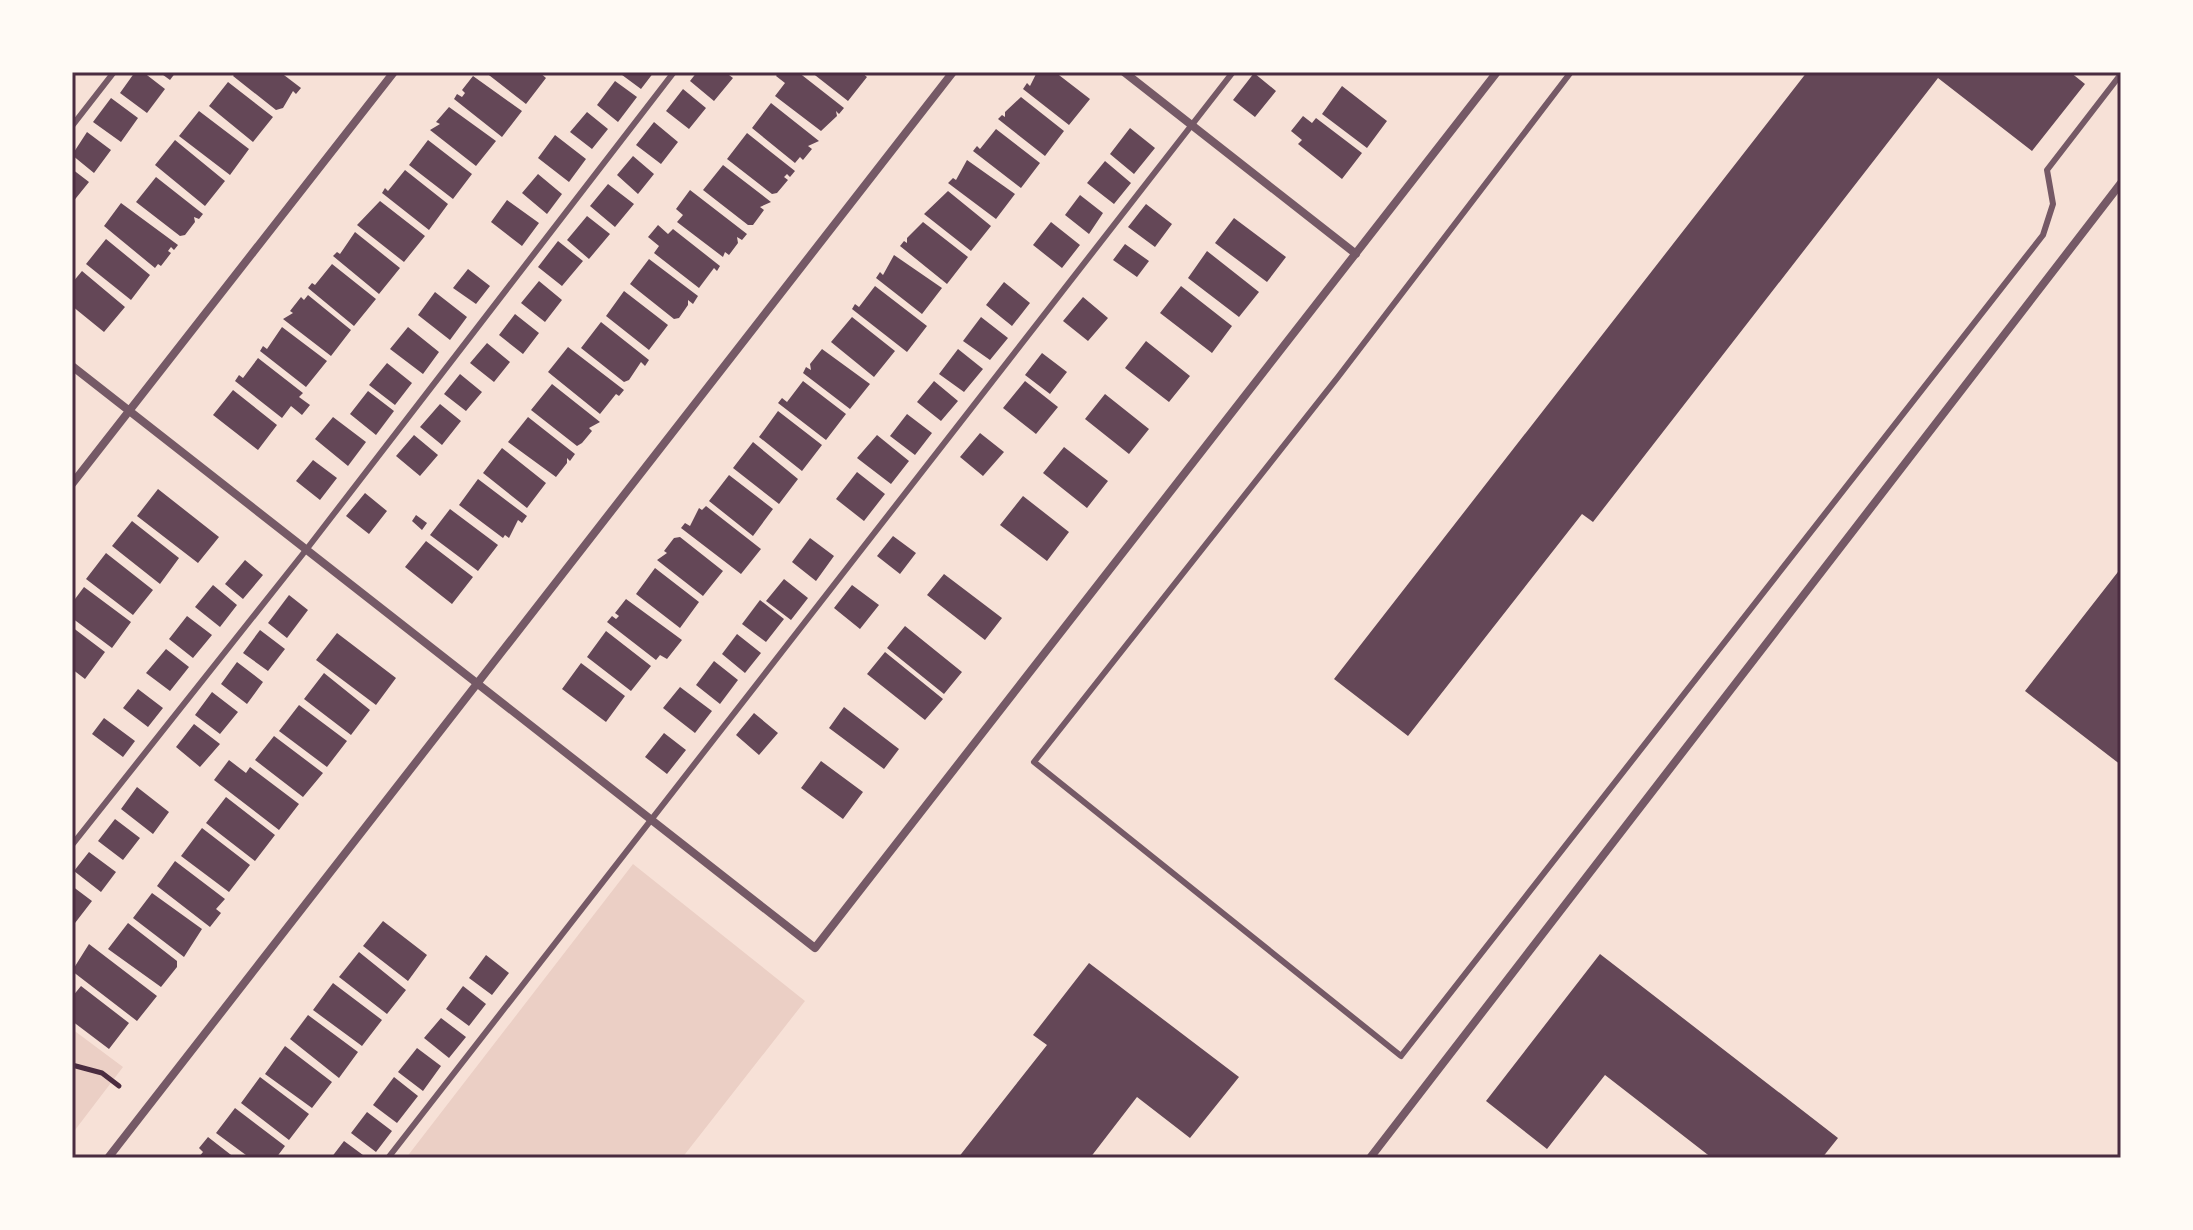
<svg xmlns="http://www.w3.org/2000/svg" width="2193" height="1230" font-family="Jost,sans-serif">
  <style>
    .green { fill: #ebcfc5 }
    .building { fill: #644757 }
    .lines { fill: none; stroke-linecap: round; stroke-linejoin: round }
    .path { stroke: #4a2c40; stroke-width: 5 }
    .service { stroke: #755966; stroke-width: 6 }
    .minor { stroke: #755966; stroke-width: 8 }
    .neatline { fill: none; stroke: #4a2c40; stroke-width: 3 }
  </style>
  <rect width="100%" height="100%" fill="#f7e1d7"/>
  <path class="green" d="M633 864 805 1001 682 1158H406Z
    M72 1029 123 1067 72 1134Z"/>
  <path class="building" d="M135 72H143L165 89 147 113 120 93Z
    M159 72H176L170 80Z
    M236 72H280L301 88 296 94 293 91 283 108 276 110 233 76Z
    M485 72H539L546 78 526 104Z
    M618 72H654L641 89Z
    M697 72H725L733 78 714 101 690 81Z
    M779 72H798L844 108 839 114 836 111 837 116 821 131 775 96 785 83 776 76Z
    M811 72H861L867 77 848 101Z
    M1037 72H1055L1090 99 1069 125 1023 89 1027 83 1030 86Z
    M1807 72H2070L2085 84 2032 151 1938 78 1593 522 1582 514 1408 736 1334 679Z
    M1254 73 1276 91 1255 117 1233 100Z
    M473 76 522 111 502 137 454 99 457 94 462 97 465 93 462 90Z
    M615 81 637 97 618 122 597 105Z
    M228 82 273 117 253 142 209 106Z
    M1342 86 1387 121 1367 148 1322 114Z
    M683 89 706 108 689 129 666 111Z
    M1021 97 1064 131 1045 156 998 119 1002 115 1005 117V112Z
    M111 98 138 118 121 142 93 122Z
    M771 103 819 141 808 146 812 149 803 160 800 157 795 163 752 128Z
    M449 107 496 141 476 166 430 130 440 124 436 122Z
    M199 111 249 149 230 175 179 136Z
    M587 112 608 129 592 149 570 132Z
    M1303 116 1312 123 1316 118 1362 153 1342 179 1298 144 1302 140 1291 131Z
    M654 122 678 142 661 164 636 145Z
    M1130 128 1155 148 1134 174 1110 154Z
    M996 129 1040 163 1021 188 973 151 977 146 980 149Z
    M87 132 111 150 94 173 72 155Z
    M747 133 795 171 790 177 787 174 784 177 788 180 777 193 772 194 727 159Z
    M555 135 586 159 569 182 538 158Z
    M175 140 225 181 205 206 155 165Z
    M428 140 472 174 453 199 409 165Z
    M633 156 654 174 638 194 617 175Z
    M967 160 1015 194 996 219 948 183 953 178 956 180Z
    M1105 161 1131 183 1114 204 1087 183Z
    M723 165 771 202 760 207 764 210 753 225H748L703 190Z
    M72 169 89 182 72 203Z
    M405 170 448 204 429 230 382 193 385 188 388 191Z
    M538 174 562 194 547 214 522 193Z
    M156 177 203 214 199 219 194 217 195 222 185 235 180 236 136 202Z
    M608 184 634 204 615 227 590 206Z
    M690 190 747 234 742 240 737 237 738 243 729 255 725 252 723 257 677 222 683 215 676 209Z
    M948 191 991 226 971 251 924 214Z
    M1080 195 1103 213 1089 234 1065 215Z
    M507 200 539 223 522 246 491 222Z
    M380 201 425 236 404 262 357 225Z
    M121 203 178 245 174 250 171 247 168 251 171 253 161 266 158 264 155 268 104 226Z
    M1146 204 1172 224 1155 247 1128 227Z
    M587 216 610 234 589 259 567 240Z
    M1234 218 1286 257 1267 282 1215 243Z
    M923 222 968 257 947 284 900 246 904 241 907 243V238Z
    M1051 222 1080 245 1062 268 1033 245Z
    M658 225 668 234 673 229 720 266 717 271 714 268 699 288 654 253 659 246 648 237Z
    M355 232 400 268 379 294 333 256 337 252 340 254Z
    M106 239 150 275 131 300 86 264Z
    M558 241 583 261 562 286 538 267Z
    M1125 244 1149 261 1137 277 1113 260Z
    M1207 251 1259 292 1239 317 1188 278Z
    M894 255 942 288 922 314 876 278 880 272 883 275Z
    M649 259 698 296 693 304 688 300V305L679 318 674 319 630 284Z
    M332 264 376 299 354 326 308 288 312 283 315 285Z
    M468 269 490 286 476 304 453 288Z
    M82 271 125 307 104 332 72 306V283Z
    M539 281 562 300 545 322 521 303Z
    M1004 282 1030 303 1012 326 986 305Z
    M875 286 927 326 907 352 852 309 855 304 859 307Z
    M1181 286 1232 326 1212 353 1160 313Z
    M624 291 668 325 649 350 606 316Z
    M435 292 467 317 450 340 418 315Z
    M308 295 351 330 331 356 283 319 293 313 290 311 301 297 304 300Z
    M1083 297 1108 318 1088 341 1063 321Z
    M515 314 539 333 523 354 499 335Z
    M852 317 895 351 874 377 831 342Z
    M981 317 1008 338 990 360 963 341Z
    M601 322 649 360 645 366 641 362 629 380 624 382 581 348Z
    M282 327 327 361 306 387 260 351 263 346 267 349Z
    M408 327 439 352 423 374 390 349Z
    M1146 341 1190 376 1169 402 1125 368Z
    M487 343 510 362 494 382 470 363Z
    M568 347 624 390 619 396 616 394 600 414 548 372Z
    M822 349 870 384 850 409 803 373 806 367 811 370 810 364Z
    M958 349 983 369 964 392 939 374Z
    M1042 353 1067 372 1050 394 1025 375Z
    M258 358 303 393 299 397 310 405 302 415 291 406 282 418 235 381 239 375 243 378Z
    M387 363 412 383 395 405 369 385Z
    M460 374 482 392 466 411 444 394Z
    M803 381 846 414 826 440 778 403 782 398 787 402Z
    M934 381 958 401 941 421 917 402Z
    M1025 381 1058 407 1036 434 1003 408Z
    M552 384 600 422 589 428 592 431 582 443 577 446 531 410Z
    M233 390 277 425 258 450 213 415Z
    M368 391 394 411 376 435 350 414Z
    M1105 394 1149 429 1129 454 1085 419Z
    M440 404 461 421 442 445 420 427Z
    M778 411 822 445 802 471 759 437Z
    M907 414 932 433 915 455 890 436Z
    M333 417 366 442 348 466 315 439Z
    M528 417 575 454 570 461 567 458V463L556 477 508 442Z
    M980 433 1004 452 983 476 960 457Z
    M414 435 438 455 420 476 396 456Z
    M877 435 909 461 891 484 857 458Z
    M753 442 798 479 779 504 733 468Z
    M1064 447 1108 481 1087 508 1043 473Z
    M502 448 546 483 527 508 483 473Z
    M313 460 337 478 320 500 296 481Z
    M857 472 885 494 864 521 836 499Z
    M729 475 773 509 753 536 709 501Z
    M478 479 527 516 522 523 518 520 509 538 505 535 503 538 459 505Z
    M158 489 219 537 198 563 137 516Z
    M365 493 387 511 369 534 346 516Z
    M1023 496 1069 532 1047 561 1000 525Z
    M706 506 761 549 741 574 681 528 685 523 690 526 699 508 702 510Z
    M450 509 498 545 478 571 430 535Z
    M416 515 427 523 422 530 412 521Z
    M132 521 179 558 160 584 112 546Z
    M893 536 916 553 900 574 877 556Z
    M680 537 723 571 703 596 657 560 667 553 664 551 674 538Z
    M810 538 834 556 816 581 792 562Z
    M426 541 473 577 452 604 405 567Z
    M106 553 153 590 133 615 86 579Z
    M245 560 263 575 243 599 225 584Z
    M655 568 699 602 680 628 636 594Z
    M2121 568V765L2025 691Z
    M944 574 1002 618 985 640 927 595Z
    M784 579 808 598 791 620 766 601Z
    M213 585 237 605 220 627 195 607Z
    M852 585 879 605 860 629 834 608Z
    M84 587 131 622 112 648 72 618V603Z
    M289 595 308 610 287 638 268 623Z
    M626 599 682 640 667 659 660 655 656 660 607 622 612 616 616 619 619 616 615 613Z
    M760 600 784 619 766 642 742 624Z
    M187 616 212 635 193 658 169 639Z
    M905 626 962 672 944 694 887 648Z
    M72 627 105 652 85 679 72 669Z
    M260 630 285 649 268 671 243 653Z
    M606 631 651 666 631 691 587 657Z
    M337 633 396 678 376 705 316 660Z
    M737 634 761 653 745 673 722 654Z
    M166 649 189 667 170 691 146 673Z
    M885 652 943 699 925 720 867 674Z
    M714 661 738 680 720 704 696 685Z
    M237 662 263 682 247 704 221 684Z
    M581 663 625 696 606 722 562 689Z
    M324 673 370 710 351 735 304 699Z
    M680 687 712 711 695 733 663 708Z
    M138 689 163 708 148 727 123 708Z
    M212 692 238 712 220 734 195 715Z
    M299 705 347 741 327 767 279 731Z
    M844 707 899 749 884 769 829 728Z
    M754 713 778 733 759 755 736 735Z
    M104 718 135 741 123 757 92 734Z
    M194 724 220 744 200 767 176 747Z
    M664 733 686 750 667 774 645 757Z
    M274 736 323 773 303 797 255 760Z
    M229 760 246 773 250 767 299 804 279 830 214 780Z
    M821 761 863 792 843 819 801 788Z
    M137 787 169 812 153 834 121 809Z
    M226 797 275 835 255 861 206 823Z
    M115 819 140 838 123 860 98 841Z
    M202 828 250 865 229 892 181 856Z
    M89 852 116 872 101 892 74 871Z
    M175 861 225 899 216 909 221 913 210 927 157 886Z
    M72 886 92 901 75 923 72 920Z
    M152 893 202 929 184 957 133 918Z
    M383 921 427 955 408 981 363 946Z
    M128 923 177 961V967L161 987 108 949Z
    M89 944 157 996 137 1021 72 971Z
    M359 952 406 990 387 1014 339 977Z
    M1600 954 1838 1138 1822 1158H1712L1605 1075 1547 1149 1486 1101Z
    M486 955 509 973 492 995 469 978Z
    M1089 963 1239 1077 1190 1138 1137 1097 1090 1158H958L1047 1045 1033 1035Z
    M333 983 382 1020 362 1046 313 1010Z
    M81 986 129 1023 109 1049 72 1021V997Z
    M463 986 486 1004 469 1026 446 1009Z
    M308 1015 358 1052 339 1078 290 1039Z
    M441 1018 466 1037 449 1058 424 1038Z
    M285 1046 332 1082 312 1108 265 1074Z
    M417 1048 441 1066 423 1091 398 1072Z
    M260 1077 309 1114 289 1140 241 1103Z
    M394 1077 418 1096 397 1123 373 1105Z
    M235 1108 285 1146 276 1158H250L216 1133Z
    M367 1112 392 1131 376 1152 351 1133Z
    M208 1137 235 1158H198L203 1152 199 1148Z
    M344 1141 367 1158H331Z"/>
  <g class="lines">
    <path class="path" d="M72 1065 102 1073 119 1086"/>
    <path class="service" d="M1571 72 1338 377 1034 762 1401 1056 2043 235 2053 204 2047 170 2121 74
      M72 126 114 72
      M72 845 306 550 674 72
      M388 1158 1233 72"/>
    <path class="minor" d="M1124 72 1356 254
      M72 366 815 948 1497 72
      M72 484 394 72
      M108 1158 953 72
      M1370 1158 2121 183"/>
  </g>
  <rect width="2193" height="1230" fill="none" stroke="#fffaf5" stroke-width="148"/>
  <rect x="74" y="74" width="2045" height="1082" class="neatline"/>
</svg>
